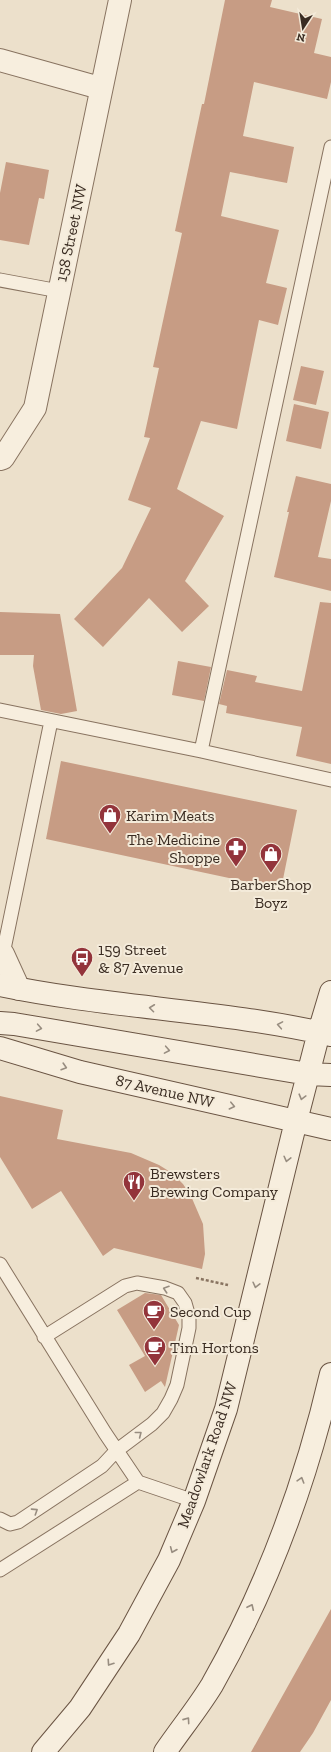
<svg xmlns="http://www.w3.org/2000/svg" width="331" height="1752" font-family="'Zilla Slab',serif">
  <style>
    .building { fill: #c79c84 }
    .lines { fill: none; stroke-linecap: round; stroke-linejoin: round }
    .service-casing { stroke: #887360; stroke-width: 15 }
    .minor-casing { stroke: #887360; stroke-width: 24 }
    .secondary-casing { stroke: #6a5443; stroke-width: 24 }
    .path { stroke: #887360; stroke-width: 2.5; stroke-dasharray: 3 2; stroke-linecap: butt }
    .service { stroke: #f7eede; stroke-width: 13 }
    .minor { stroke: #f7eede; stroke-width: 22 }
    .secondary { stroke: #f7eede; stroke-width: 22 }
    .oneway { stroke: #988d80 }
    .labels { text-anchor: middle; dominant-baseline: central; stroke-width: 4; stroke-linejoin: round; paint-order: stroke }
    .street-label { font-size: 16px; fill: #3a2c22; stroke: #f4ebda }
    .poi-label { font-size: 16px; fill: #3a2c22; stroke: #f4ebda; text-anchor: start }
  </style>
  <rect width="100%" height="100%" fill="#ece0cb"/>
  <path class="building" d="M225 0H272L270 7 322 19 314 53 331 57V82L327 99 254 82 243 136 294 147 287 183 230 172 221 216 279 230 266 283 287 288 278 325 259 320 237 429 201 421 177 489 224 516 185 581 209 606 182 632 149 598 103 647 74 619 122 568 151 508 128 500 150 438 144 437 159 368 153 367 182 233 175 231 202 104H204Z
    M6 162 49 170 44 199 39 198 29 245 0 240V193Z
    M301 366 324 371 316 405 293 400Z
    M294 404 329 412 321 449 286 441Z
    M296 476 331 484V501L318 557 331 559V591L274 577 289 512H287Z
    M320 602 331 603V764L296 756 302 727 226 713 227 706 219 704 227 670 257 676 255 682 302 691Z
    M0 612 60 614 77 711 61 714 41 710 33 666 34 655H0Z
    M178 661 211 667 204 701 172 695Z
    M61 761 297 810 281 889 46 839Z
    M0 1096 63 1110 57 1139 131 1153 159 1165 172 1173 183 1184 191 1196 203 1224 205 1254 202 1269 114 1248 103 1256 61 1191 32 1209 0 1157Z
    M145 1293 161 1295 179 1325 165 1387 161 1381 145 1392 129 1365 145 1356 117 1310Z
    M331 1609V1700L313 1733 300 1752H251Z"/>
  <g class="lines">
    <g class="service-casing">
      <path id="service" d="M0 280 59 291
        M0 710 201 751 331 780
        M201 751 331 147
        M3 954 51 721
        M0 1264 105 1433 138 1482
        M0 1519 10 1524 18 1522 102 1466 116 1451 152 1424 163 1413 171 1399 177 1385 189 1328V1317L185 1303 178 1293 165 1288 137 1283 125 1286 44 1337
        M0 1570 138 1482 194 1501"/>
    </g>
    <g class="minor-casing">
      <path id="minor" d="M0 60 100 88
        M0 459 3 458 35 408 120 0
        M0 951 3 954 19 989"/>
    </g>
    <g class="secondary-casing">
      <path id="secondary" d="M0 985C109 1008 222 1010 331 1035
        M0 1023 14 1024 308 1074 331 1075
        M0 1048 80 1072 331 1129
        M43 1752 80 1708 129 1634 169 1560 194 1501 226 1409 296 1121 319 1032 331 992
        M165 1752C180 1730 198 1708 212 1685 267 1588 306 1482 331 1374"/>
    </g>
    <path class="path" d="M196 1278 228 1285"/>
    <use href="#service" class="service"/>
    <use href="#minor" class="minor"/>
    <use href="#secondary" class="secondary"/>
  </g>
  <defs><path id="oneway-chevron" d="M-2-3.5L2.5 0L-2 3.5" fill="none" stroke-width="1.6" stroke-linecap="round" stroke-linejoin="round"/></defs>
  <g class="oneway">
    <use href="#oneway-chevron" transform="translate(152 1008) rotate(-173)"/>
    <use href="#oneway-chevron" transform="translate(280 1025) rotate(-170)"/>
    <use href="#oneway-chevron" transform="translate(39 1028) rotate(10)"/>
    <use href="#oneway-chevron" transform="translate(167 1050) rotate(10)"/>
    <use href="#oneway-chevron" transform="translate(64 1067) rotate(17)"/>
    <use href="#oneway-chevron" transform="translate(302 1097) rotate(105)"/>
    <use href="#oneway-chevron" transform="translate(232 1106) rotate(13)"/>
    <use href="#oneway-chevron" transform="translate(287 1159) rotate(104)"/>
    <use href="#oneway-chevron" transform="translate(256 1285) rotate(104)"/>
    <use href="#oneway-chevron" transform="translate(166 1289) rotate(-162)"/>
    <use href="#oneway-chevron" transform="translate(139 1434) rotate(-38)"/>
    <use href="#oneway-chevron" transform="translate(301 1480) rotate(-73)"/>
    <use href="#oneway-chevron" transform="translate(35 1511) rotate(-33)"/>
    <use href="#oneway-chevron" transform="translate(173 1550) rotate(113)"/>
    <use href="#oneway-chevron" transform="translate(251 1607) rotate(-65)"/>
    <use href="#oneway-chevron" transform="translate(110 1663) rotate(124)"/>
    <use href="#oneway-chevron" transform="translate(187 1720) rotate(-55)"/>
  </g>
  <defs>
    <g id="shop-pin" transform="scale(1.15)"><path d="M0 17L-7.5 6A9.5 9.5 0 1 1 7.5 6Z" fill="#93343b" stroke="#f4ebda"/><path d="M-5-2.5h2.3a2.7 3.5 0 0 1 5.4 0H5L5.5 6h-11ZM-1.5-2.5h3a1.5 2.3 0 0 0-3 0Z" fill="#fff"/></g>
    <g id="pharmacy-pin" transform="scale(1.15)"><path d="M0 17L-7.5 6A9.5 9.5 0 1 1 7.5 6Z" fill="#93343b" stroke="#f4ebda"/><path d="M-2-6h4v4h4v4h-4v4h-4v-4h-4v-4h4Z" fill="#fff"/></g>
    <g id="bus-pin" transform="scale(1.15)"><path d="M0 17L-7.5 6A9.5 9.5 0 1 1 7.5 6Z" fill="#93343b" stroke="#f4ebda"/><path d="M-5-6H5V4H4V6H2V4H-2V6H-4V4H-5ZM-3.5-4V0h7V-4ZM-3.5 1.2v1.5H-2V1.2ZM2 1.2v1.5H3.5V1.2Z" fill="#fff"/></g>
    <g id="restaurant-pin" transform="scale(1.15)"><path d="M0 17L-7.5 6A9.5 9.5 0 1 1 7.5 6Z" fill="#93343b" stroke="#f4ebda"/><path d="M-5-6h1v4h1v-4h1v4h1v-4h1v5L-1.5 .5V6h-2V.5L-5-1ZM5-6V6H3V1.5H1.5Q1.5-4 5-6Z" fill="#fff"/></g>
    <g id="cafe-pin" transform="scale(1.15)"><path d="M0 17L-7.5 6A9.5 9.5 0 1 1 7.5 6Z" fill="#93343b" stroke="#f4ebda"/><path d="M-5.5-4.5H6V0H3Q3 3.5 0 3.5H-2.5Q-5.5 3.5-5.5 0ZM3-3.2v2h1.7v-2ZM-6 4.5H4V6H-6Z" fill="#fff"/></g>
  </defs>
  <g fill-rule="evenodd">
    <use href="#shop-pin" x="110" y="815"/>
    <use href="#pharmacy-pin" x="236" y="848"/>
    <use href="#shop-pin" x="271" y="854"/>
    <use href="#bus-pin" x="82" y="958"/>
    <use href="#restaurant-pin" x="134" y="1182"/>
    <use href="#cafe-pin" x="154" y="1311"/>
    <use href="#cafe-pin" x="155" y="1347"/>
  </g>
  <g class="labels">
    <g class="street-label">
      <text transform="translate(71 233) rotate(-78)">158 Street NW</text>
      <text transform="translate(165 1091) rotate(13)">87 Avenue NW</text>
      <text transform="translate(207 1455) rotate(-71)">Meadowlark Road NW</text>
    </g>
    <g class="poi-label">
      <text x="126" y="815">Karim Meats</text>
      <text x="220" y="839" text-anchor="end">The Medicine<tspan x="220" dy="18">Shoppe</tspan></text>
      <text x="271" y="884" text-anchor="middle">BarberShop<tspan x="271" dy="18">Boyz</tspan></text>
      <text x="98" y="949">159 Street<tspan x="98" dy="18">&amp; 87 Avenue</tspan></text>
      <text x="150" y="1173">Brewsters<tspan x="150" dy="18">Brewing Company</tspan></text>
      <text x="170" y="1311">Second Cup</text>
      <text x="170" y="1347">Tim Hortons</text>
    </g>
  </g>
  <g transform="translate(303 28) rotate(192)" stroke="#f4ebda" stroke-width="3" paint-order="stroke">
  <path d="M0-3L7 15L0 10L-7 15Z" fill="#3a2c22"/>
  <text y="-6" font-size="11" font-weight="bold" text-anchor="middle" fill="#3a2c22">N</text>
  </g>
</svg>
